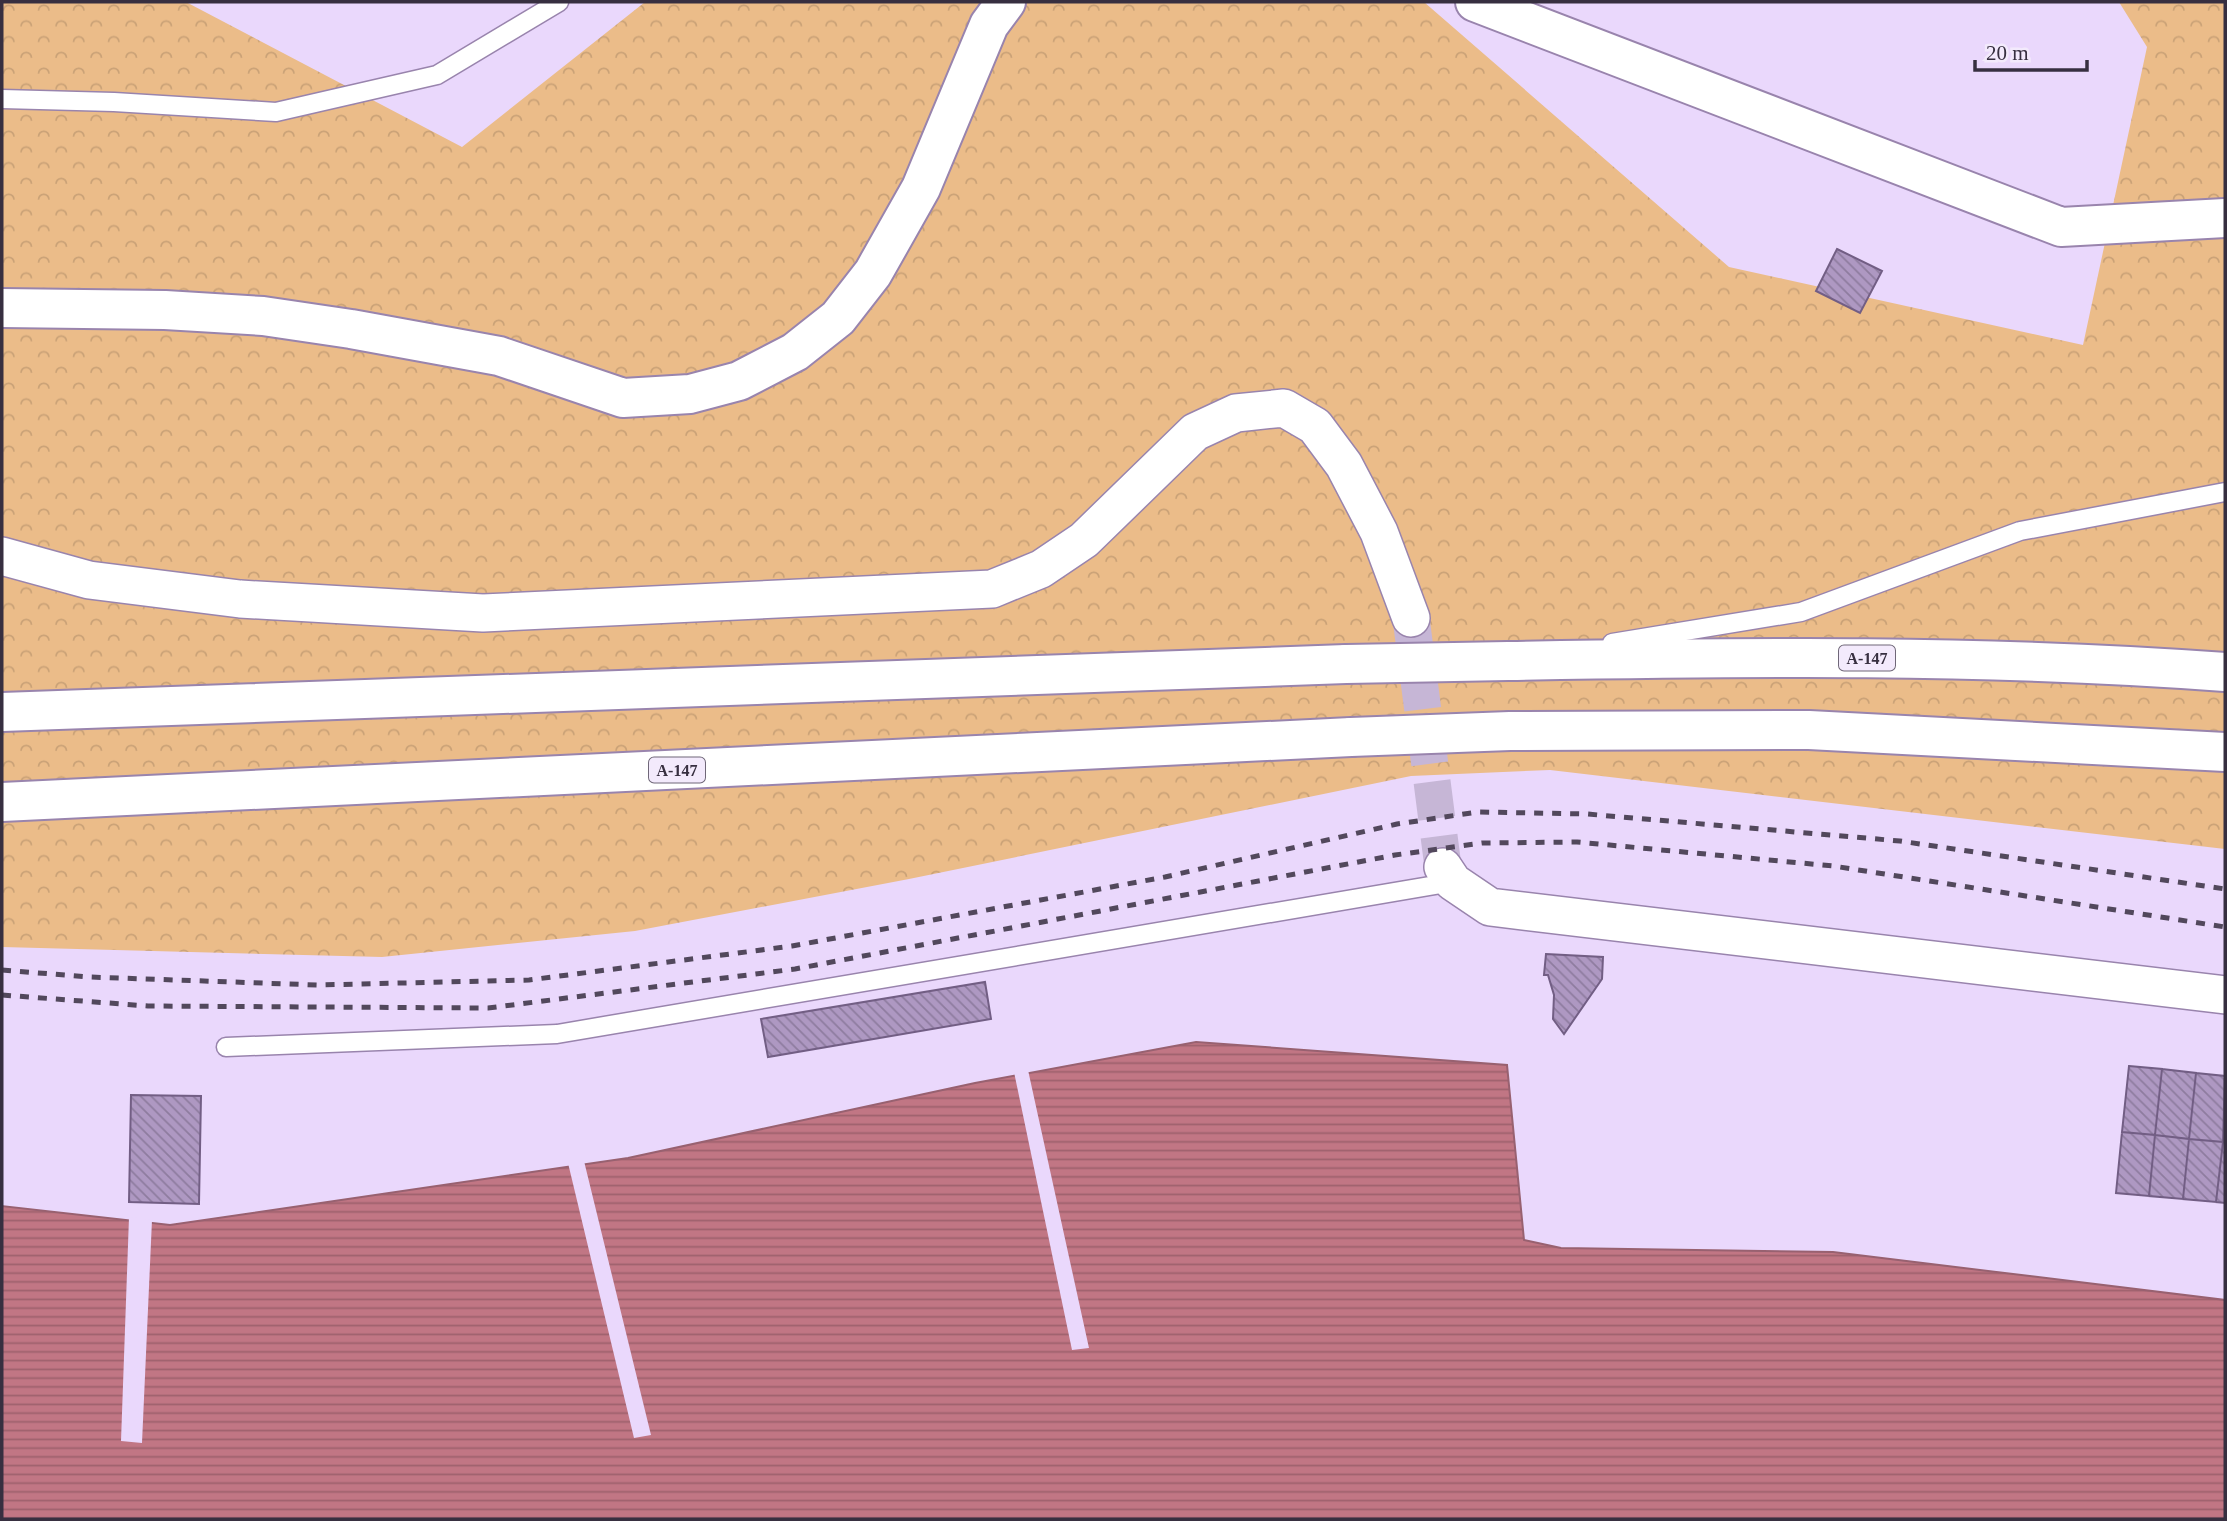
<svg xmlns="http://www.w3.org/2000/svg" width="2227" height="1521" font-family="'Times New Roman',serif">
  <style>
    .forest { fill: url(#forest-crowns) }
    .water { fill: url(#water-rules); stroke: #986170; stroke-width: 2 }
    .pier { fill: #ead8fc }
    .building { fill: url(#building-back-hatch); stroke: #725e84; stroke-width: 2 }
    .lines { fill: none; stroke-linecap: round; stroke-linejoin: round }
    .minor-tunnel { stroke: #c6b6d6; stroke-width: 37; stroke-dasharray: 37 18; stroke-linecap: butt }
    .service-casing { stroke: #9984ad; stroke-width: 21 }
    .minor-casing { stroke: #9984ad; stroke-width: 40 }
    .tertiary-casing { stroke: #9984ad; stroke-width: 42 }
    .trunk-casing { stroke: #9984ad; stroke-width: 42 }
    .service { stroke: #fff; stroke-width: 18 }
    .minor { stroke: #fff; stroke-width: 37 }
    .tertiary { stroke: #fff; stroke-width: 38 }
    .trunk { stroke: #fff; stroke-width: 38 }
    .rail { stroke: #52485c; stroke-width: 5; stroke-dasharray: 9 9; stroke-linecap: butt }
    .trunk-bridge-casing { stroke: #9984ad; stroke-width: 42; stroke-linecap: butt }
    .trunk-bridge { stroke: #fff; stroke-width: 38 }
    .labels { text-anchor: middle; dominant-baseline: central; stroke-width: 7; stroke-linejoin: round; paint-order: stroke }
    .shield { fill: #f3eafc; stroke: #6f6778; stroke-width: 2 }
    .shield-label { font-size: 16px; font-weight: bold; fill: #372f40 }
  </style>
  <defs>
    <pattern id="forest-crowns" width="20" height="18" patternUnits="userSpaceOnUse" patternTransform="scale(1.75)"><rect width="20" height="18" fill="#ebbc89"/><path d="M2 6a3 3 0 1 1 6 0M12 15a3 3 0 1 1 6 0" fill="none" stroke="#caa277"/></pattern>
    <pattern id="water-rules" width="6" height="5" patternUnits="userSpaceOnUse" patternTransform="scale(1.75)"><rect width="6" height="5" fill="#c17684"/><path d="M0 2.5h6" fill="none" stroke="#9e616d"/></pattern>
    <pattern id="building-back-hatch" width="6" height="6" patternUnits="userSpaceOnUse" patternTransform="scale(1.75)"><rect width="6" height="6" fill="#ae98c2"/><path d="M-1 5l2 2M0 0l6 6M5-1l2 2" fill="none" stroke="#8e7c9f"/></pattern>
  </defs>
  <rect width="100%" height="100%" fill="#ead8fc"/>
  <path class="forest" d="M2 2H186L462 147 645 2H1424L1729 267 2083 345 2147 47 2119 2H2225V849L1550 770 1411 776 909 879 635 931 382 957 2 947Z"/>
  <path class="water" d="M1196 1042 1507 1065 1524 1240 1561 1248 1833 1252 2225 1300V1519H2V1206L170 1225 628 1158 975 1083Z"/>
  <path class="pier" d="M1028 1070 1089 1348 1072 1350 1014 1072Z
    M584 1161 651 1435 634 1438 568 1163Z
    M129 1217 152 1220 142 1443 121 1441Z"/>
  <path class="building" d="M1837 249 1882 271 1860 313 1816 291Z
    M1546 954 1603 957 1602 979 1564 1034 1553 1019 1554 995 1548 975H1544Z
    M985 982 991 1019 768 1057 761 1019Z
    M2129 1066 2162 1069 2155 1135 2122 1132Z
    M2162 1069 2196 1073 2189 1139 2155 1135Z
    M2196 1073 2225 1076 2223 1142 2189 1139Z
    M131 1095 201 1096 199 1204 129 1202Z
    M2122 1132 2155 1135 2149 1196 2116 1193Z
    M2155 1135 2189 1139 2183 1199 2149 1196Z
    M2189 1139 2223 1142 2216 1202 2183 1199Z
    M2223 1142H2225V1203L2216 1202Z"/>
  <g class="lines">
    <path class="minor-tunnel" d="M1411 618 1443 867"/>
    <g class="service-casing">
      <path id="service" d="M2 99 114 102 276 112 437 75 559 2
        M1612 643 1801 612 2020 531 2225 492
        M226 1047 557 1034 1453 882"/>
    </g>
    <g class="minor-casing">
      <path id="minor" d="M2 556 89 580 240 599 483 613 992 589 1041 569 1084 540 1195 432 1236 413 1284 408 1315 426 1344 465 1379 532 1411 618
        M1443 867 1453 882 1490 907 2225 995"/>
    </g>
    <g class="tertiary-casing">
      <path id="tertiary" d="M1475 2 2061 227 2225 218
        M2 308 165 310 263 316 351 329 499 356 623 398 690 394 739 381 795 352 838 318 873 273 921 188 989 25 1006 2"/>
    </g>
    <g class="trunk-casing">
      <path id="trunk" d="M1508 661C1747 657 1987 654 2225 672
        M2 712 1346 664
        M1510 731 1809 730 2225 752
        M2 802 1351 737"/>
    </g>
    <use href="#service" class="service"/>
    <use href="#minor" class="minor"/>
    <use href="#tertiary" class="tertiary"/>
    <use href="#trunk" class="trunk"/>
    <path class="rail" d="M2 970 89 977 318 985 529 980 792 946 1165 877 1397 824 1478 812 1587 814 1900 841 2225 889
      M2 995 148 1006 488 1008 795 969 1395 855 1482 843 1577 842 1833 866 2225 927"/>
    <g class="trunk-bridge-casing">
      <path id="trunk-bridge" d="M1346 664 1508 661
        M1351 737 1510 731"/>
    </g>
    <use href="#trunk-bridge" class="trunk-bridge"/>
  </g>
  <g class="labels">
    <g class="shield">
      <rect x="1839" y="645.5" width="56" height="25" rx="5"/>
      <rect x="649" y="757.5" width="56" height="25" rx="5"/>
    </g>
    <g class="shield-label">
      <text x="1867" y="658">А-147</text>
      <text x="677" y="770">А-147</text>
    </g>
  </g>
  <rect width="2227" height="1521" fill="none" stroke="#372f40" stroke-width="7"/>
  <path d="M1975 60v10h112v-10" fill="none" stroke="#372f40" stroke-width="3.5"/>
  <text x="1986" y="60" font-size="21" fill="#372f40" stroke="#f3eafc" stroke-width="5" paint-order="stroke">20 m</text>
</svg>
